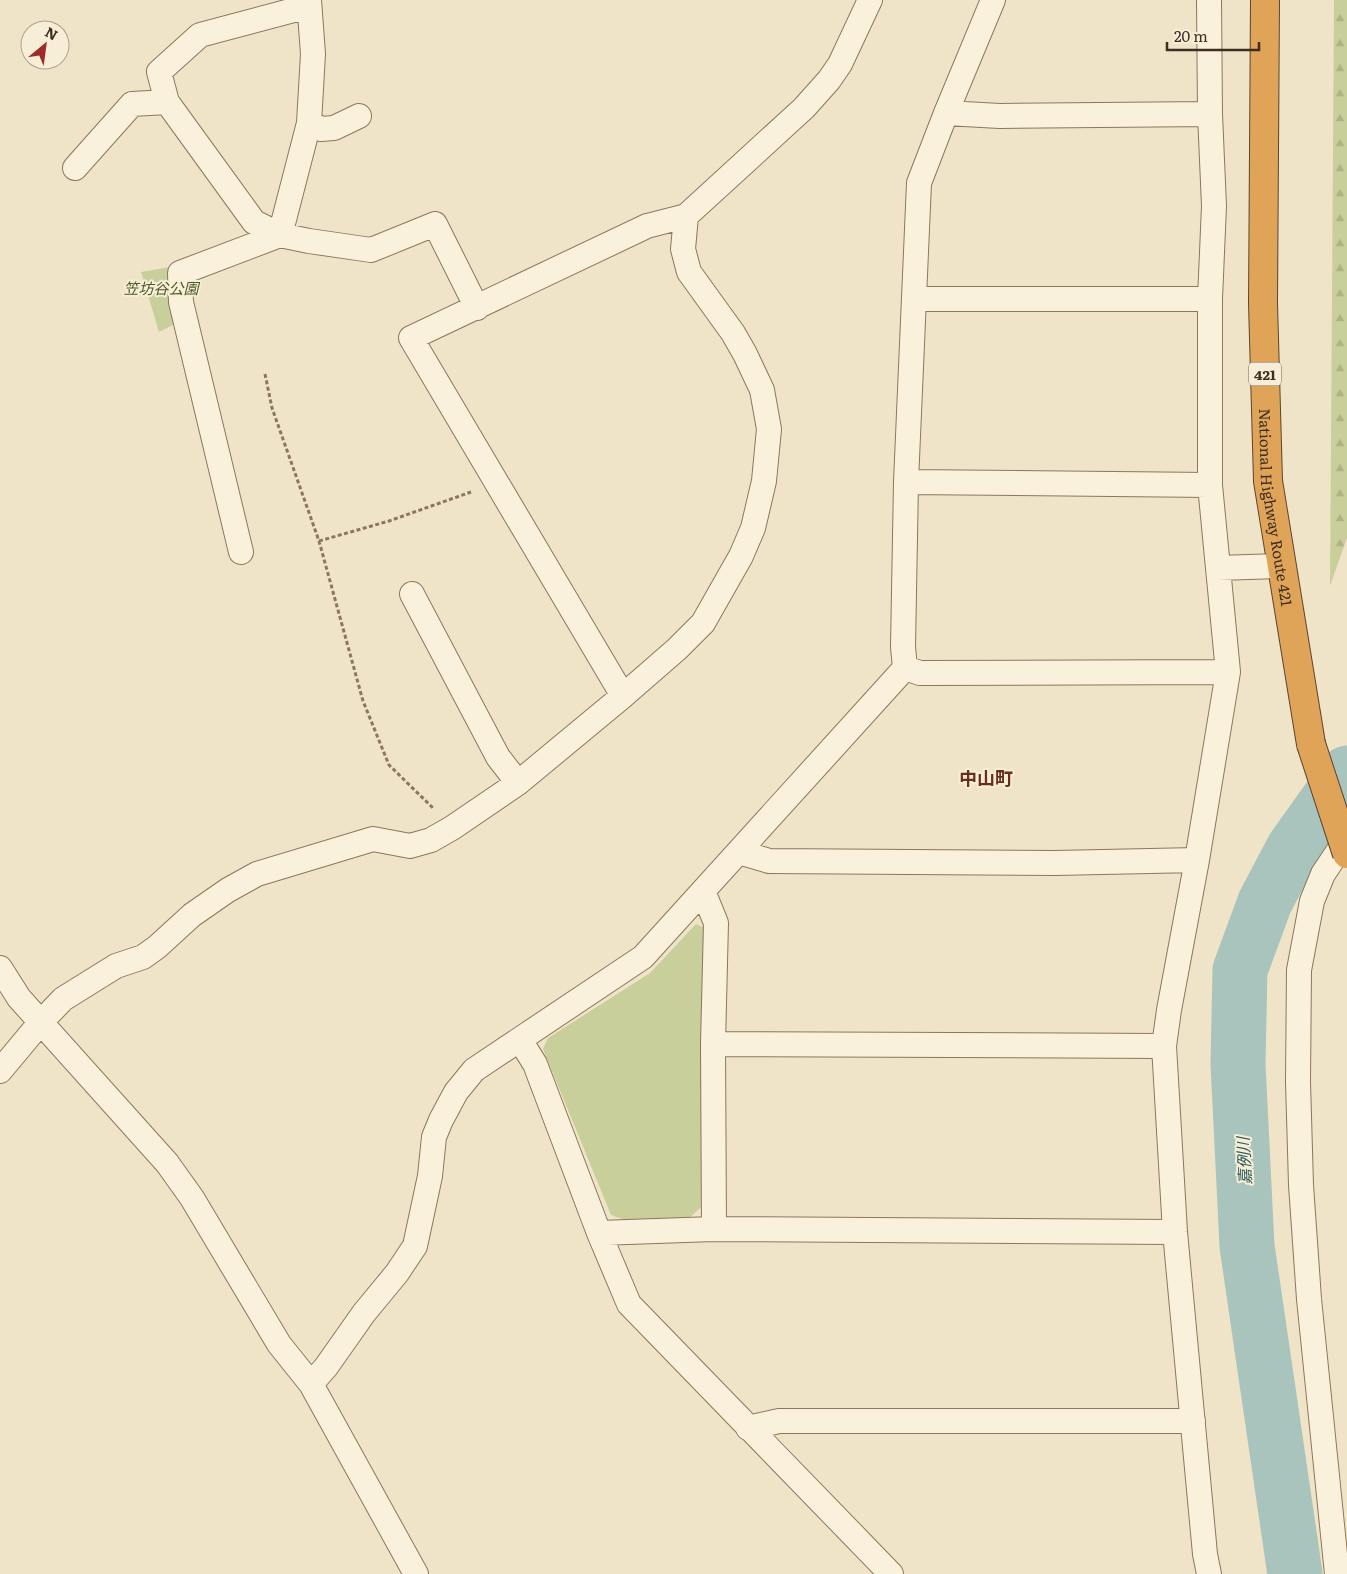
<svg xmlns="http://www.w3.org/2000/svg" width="1347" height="1574" font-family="Literata,'Noto Sans JP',serif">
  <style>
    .forest { fill: url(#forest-firs) }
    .green { fill: #c9cf9b }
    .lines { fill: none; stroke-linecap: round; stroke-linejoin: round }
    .river { stroke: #a9c4bc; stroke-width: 55 }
    .street-casing { stroke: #8d765c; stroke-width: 26 }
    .highway-casing { stroke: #5b4430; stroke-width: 30 }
    .path { stroke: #8d765c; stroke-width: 3; stroke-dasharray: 4 2.5; stroke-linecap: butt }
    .street { stroke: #faf1dc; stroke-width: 24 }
    .highway { stroke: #e0a458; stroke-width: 28 }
    .highway-bridge-casing { stroke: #5b4430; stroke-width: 30; stroke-linecap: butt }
    .highway-bridge { stroke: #e0a458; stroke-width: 28 }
    .labels { text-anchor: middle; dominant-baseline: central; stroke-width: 4; stroke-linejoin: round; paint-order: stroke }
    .shield { fill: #f7eed8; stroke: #756857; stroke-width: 1 }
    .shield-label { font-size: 14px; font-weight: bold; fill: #3d2e20 }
    .park-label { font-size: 15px; font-style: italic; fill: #4d5a26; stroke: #f7eed8 }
    .street-label { font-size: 15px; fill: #3d2e20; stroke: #f7eed8 }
    .water-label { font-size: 16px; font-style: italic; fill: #2f5d5a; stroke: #f7eed8 }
    .quarter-label { font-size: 18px; font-weight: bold; fill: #6b2e1e; stroke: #f7eed8 }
  </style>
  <defs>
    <pattern id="forest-firs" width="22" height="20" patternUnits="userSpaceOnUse" patternTransform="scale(1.25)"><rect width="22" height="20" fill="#c9cf9b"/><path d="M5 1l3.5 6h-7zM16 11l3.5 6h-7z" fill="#aeb285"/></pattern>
  </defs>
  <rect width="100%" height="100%" fill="#f0e4c8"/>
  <path class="forest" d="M1334 0H1347V538L1330 586Z"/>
  <path class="green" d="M176 266 181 321 159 332 141 272Z
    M696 924 705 928V1204L690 1217 625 1220 611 1215 543 1049 548 1038 650 973Z"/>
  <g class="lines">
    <path class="river" d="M1295 1574 1247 1246 1238 1064 1240 970 1265 902 1293 849 1347 773"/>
    <g class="street-casing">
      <path id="street" d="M309 0 313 54 309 123 321 129 334 128 359 116
        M1209 0 1210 114 1214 206 1210 299V485L1218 568
        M309 6 200 35 159 72 167 102 254 222 280 235 309 241 371 250 435 224 477 308
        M946 113 1000 116 1210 114
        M75 168 132 104 167 102
        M914 299H1210
        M906 482 1210 485
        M241 552 181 302 180 273 280 235 309 123
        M412 594 498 757 518 783
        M905 668 920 673 1228 672
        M623 696 411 338 647 226 686 216 804 108 829 80 840 64 870 0
        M739 852 769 861 1055 863 1197 860
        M703 891 716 923 713 1044 714 1229
        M0 968 19 998 167 1163 192 1198 279 1344 311 1384 416 1574
        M520 1040 535 1064 599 1233 629 1304 891 1574
        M713 1044 1164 1046 1169 1010 1197 860 1228 672 1218 568 1281 566
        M1164 1046 1175 1232 1205 1554 1209 1574
        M0 1071 40 1023 63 999 116 966 143 957 157 947 192 915 228 890 257 874 373 839 410 846 431 840 452 828 518 783 623 696 677 649 703 623 741 556 753 528 764 481 769 429 762 390 745 354 733 333 689 272 683 249 686 216
        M599 1233 714 1229 1175 1232
        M311 1384 326 1367 364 1313 397 1273 415 1246 430 1176 434 1137 441 1120 456 1092 474 1070 643 957 905 668 903 647 906 482 919 183 946 113 993 0
        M748 1428 779 1421H1193
        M1337 1574 1309 1299 1301 1185 1298 1082 1299 970 1312 901 1323 874 1347 838"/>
    </g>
    <g class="highway-casing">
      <g id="highway">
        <path id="s1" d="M1265 0 1263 303 1268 481 1311 744"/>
      </g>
    </g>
    <path class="path" d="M265 374 272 408 319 541 363 701 389 765 433 808
      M319 541 389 521 471 492"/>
    <use href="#street" class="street"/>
    <use href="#highway" class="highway"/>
    <g class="highway-bridge-casing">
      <path id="highway-bridge" d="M1311 744 1347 854"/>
    </g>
    <use href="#highway-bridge" class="highway-bridge"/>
  </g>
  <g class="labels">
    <rect class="shield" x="1249" y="362.5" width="32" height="23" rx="4"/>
    <g class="shield-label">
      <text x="1265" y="374">421</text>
    </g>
    <g class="park-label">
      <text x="161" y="287">笠坊谷公園</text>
    </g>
    <g class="street-label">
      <text stroke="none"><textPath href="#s1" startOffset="508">National Highway Route 421</textPath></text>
    </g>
    <g class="water-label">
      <text transform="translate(1243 1161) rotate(-93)">嘉例川</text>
    </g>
    <g class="quarter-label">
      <text x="986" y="777">中山町</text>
    </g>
  </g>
  <g transform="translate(45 45) rotate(29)"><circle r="24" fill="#f7eed8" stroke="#ada18e"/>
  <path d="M0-4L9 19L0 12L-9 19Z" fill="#9e2a2b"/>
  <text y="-8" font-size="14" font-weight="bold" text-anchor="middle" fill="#3d2e20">N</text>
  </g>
  <path d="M1167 42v8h92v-8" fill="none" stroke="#3d2e20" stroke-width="2.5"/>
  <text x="1174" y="42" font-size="15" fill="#3d2e20" stroke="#f7eed8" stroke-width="4" paint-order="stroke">20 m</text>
</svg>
